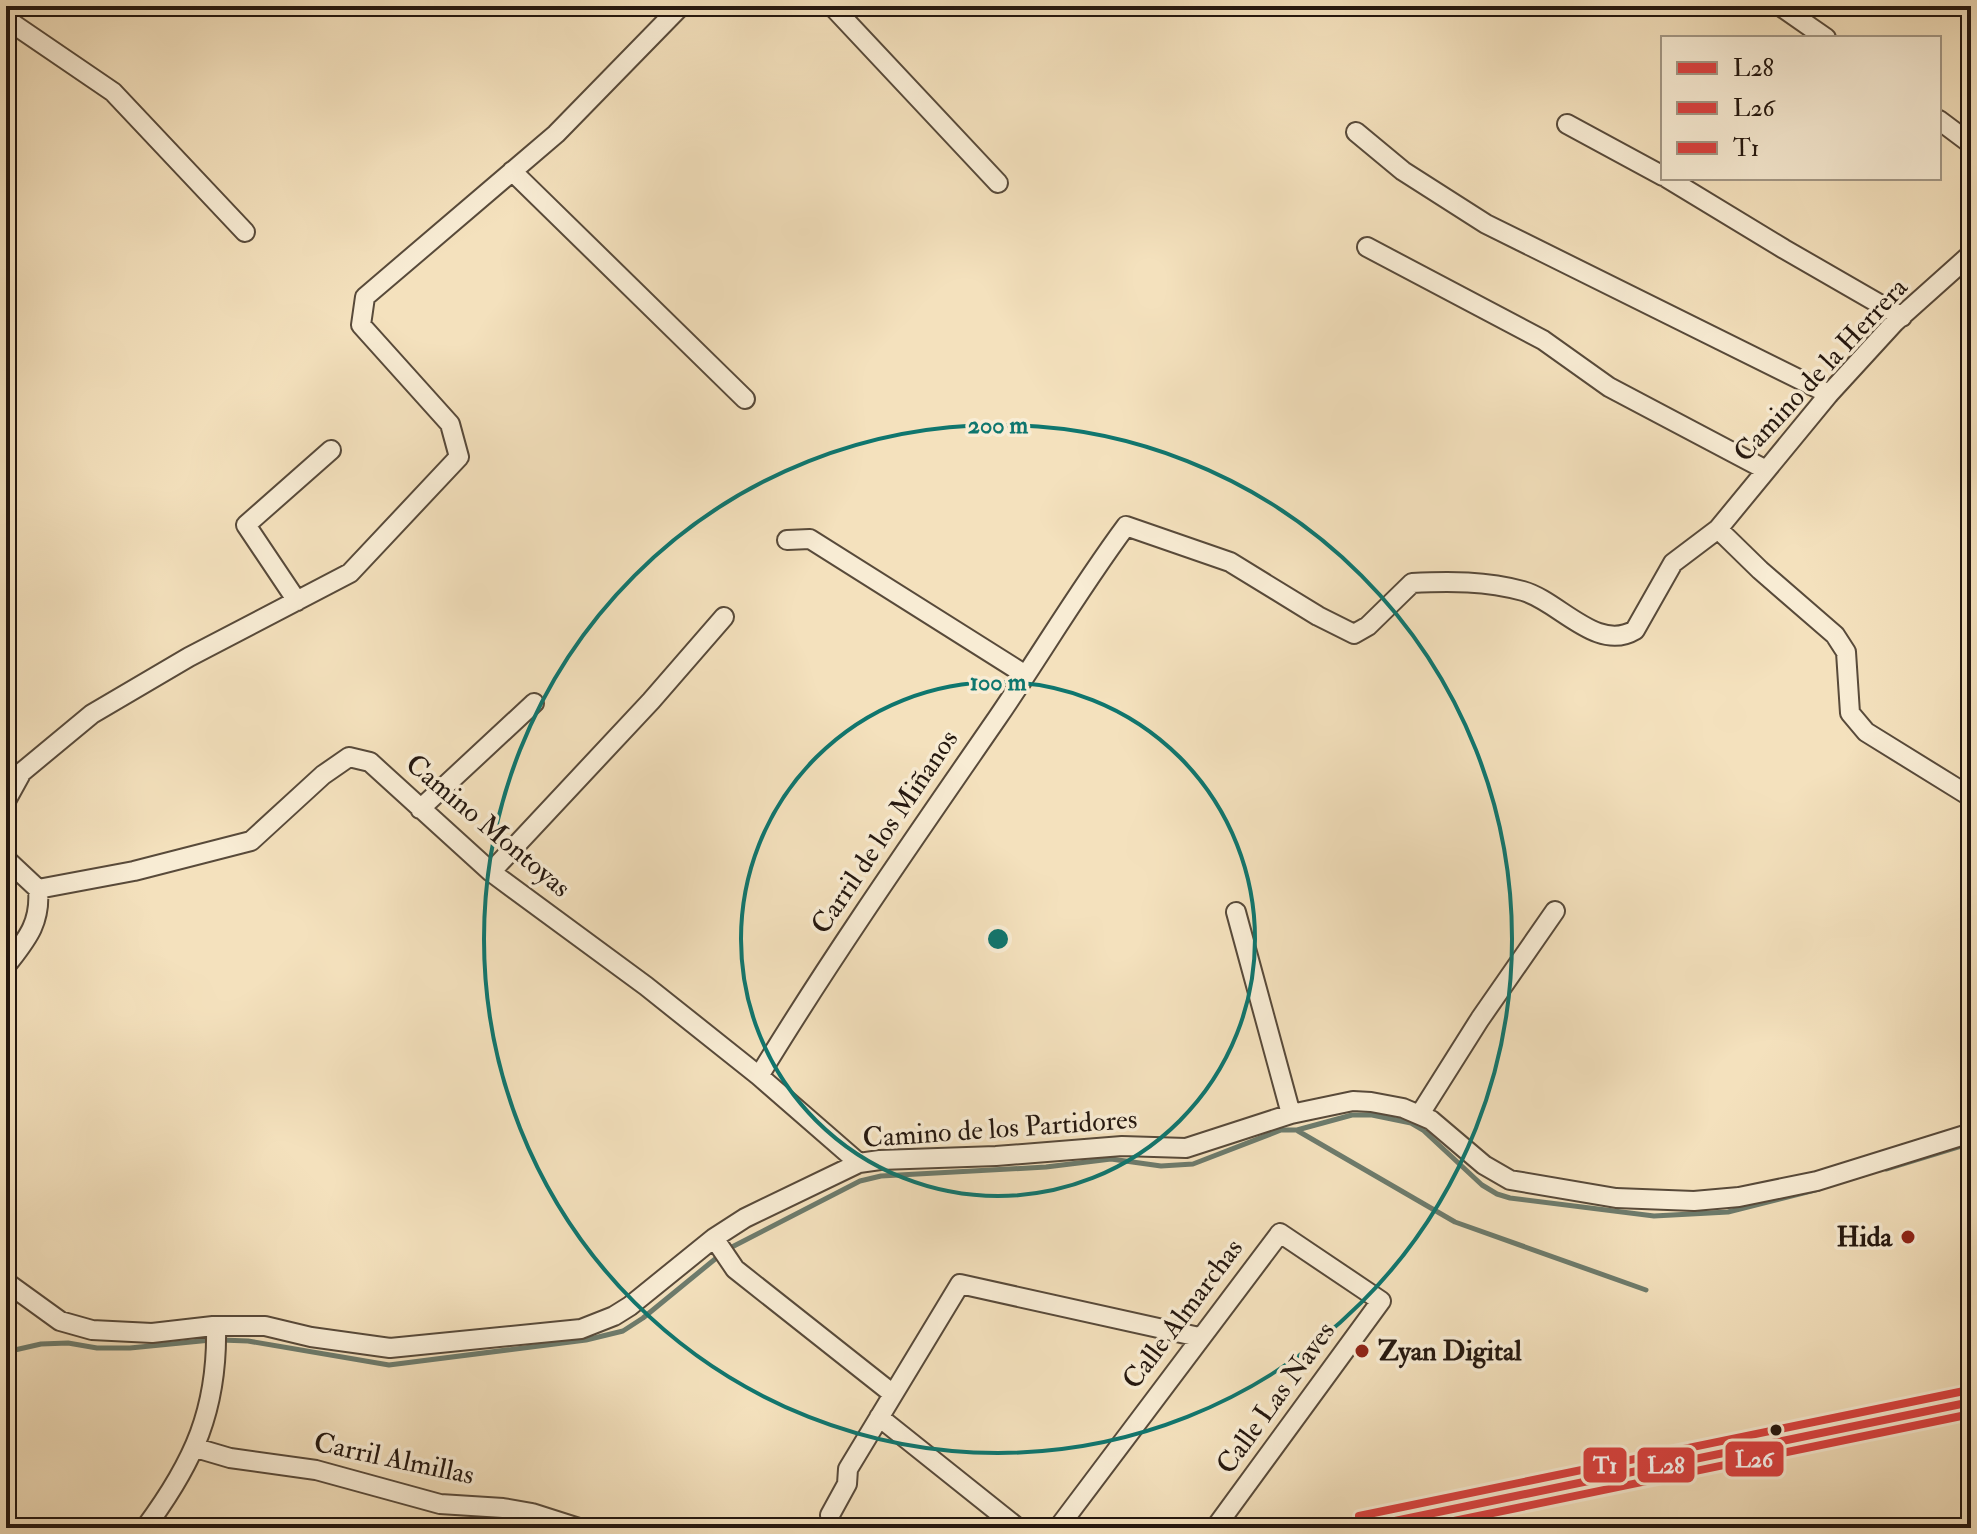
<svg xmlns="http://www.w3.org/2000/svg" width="1977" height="1534" font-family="'IM FELL Double Pica',serif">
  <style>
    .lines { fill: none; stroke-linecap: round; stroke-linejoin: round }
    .stream { stroke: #6d7b6c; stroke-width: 5 }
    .minor-casing { stroke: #584a3a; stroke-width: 22 }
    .major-casing { stroke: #24170f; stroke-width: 26 }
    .minor { stroke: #f8ecd4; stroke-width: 18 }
    .major { stroke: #eac07e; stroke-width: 22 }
    .bus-1-casing { stroke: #f8ecd4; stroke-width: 14 }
    .bus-2-casing { stroke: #f8ecd4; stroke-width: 14 }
    .bus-3-casing { stroke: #f8ecd4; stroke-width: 14 }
    .bus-1 { stroke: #da4241; stroke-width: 8 }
    .bus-2 { stroke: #da4241; stroke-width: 8 }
    .bus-3 { stroke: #da4240; stroke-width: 8 }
    .ring { fill: none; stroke: #0f766e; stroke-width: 4 }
    .poi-dot { fill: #8f2418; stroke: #f8ecd4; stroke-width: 3 }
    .bus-dot { fill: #24170f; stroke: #f8ecd4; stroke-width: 3 }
    .labels { text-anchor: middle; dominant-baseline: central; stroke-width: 7; stroke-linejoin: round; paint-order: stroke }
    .street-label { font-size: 28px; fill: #24170f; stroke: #f8ecd4 }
    .poi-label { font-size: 28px; font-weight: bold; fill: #24170f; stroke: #f8ecd4; text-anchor: end }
    .centre { fill: #0f766e; stroke: #f8ecd4; stroke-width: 4 }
    .ring-label { font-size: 24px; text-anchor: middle; font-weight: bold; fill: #0f766e; stroke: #f8ecd4; stroke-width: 7; stroke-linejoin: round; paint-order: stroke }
    .line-badge { stroke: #f8ecd4; stroke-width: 3 }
    .badge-label { font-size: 22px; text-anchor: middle; font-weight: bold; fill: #fff }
  </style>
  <rect width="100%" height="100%" fill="#f4e1bd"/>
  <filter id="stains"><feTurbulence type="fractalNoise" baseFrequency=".0025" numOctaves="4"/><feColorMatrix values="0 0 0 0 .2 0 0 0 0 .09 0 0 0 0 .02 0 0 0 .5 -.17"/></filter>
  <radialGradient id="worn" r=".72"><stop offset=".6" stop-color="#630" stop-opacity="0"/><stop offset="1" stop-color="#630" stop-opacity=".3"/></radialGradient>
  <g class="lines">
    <path class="stream" d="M1298 1131 1455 1222 1646 1290
      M1886 1169 1971 1143
      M728 1249 860 1181 881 1176 1046 1167 1111 1159 1161 1166 1193 1164 1281 1130H1297L1352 1115H1372L1411 1123 1423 1130 1482 1185 1497 1194 1510 1198 1654 1216 1728 1212 1819 1189
      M221 1340 248 1341 389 1365 586 1340 623 1331 643 1318 720 1255
      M6 1352 41 1344 68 1343 97 1348H130L211 1340"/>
    <g class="minor-casing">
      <path id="minor" d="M832 6 998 183
        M1780 6 1826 38
        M6 19 113 92 245 232
        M1939 120 1971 144
        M1567 124 1663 176
        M1356 132 1403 171 1486 224 1829 394
        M512 171 745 399
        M1667 178 1784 249 1902 317
        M1367 247 1543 340 1609 387 1766 470
        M1718 529 1760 570 1835 635 1846 652 1850 713 1866 732 1971 797
        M787 540 810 539 1024 674
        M297 601 246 525 331 450
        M6 801 22 772 92 714 189 657 350 573 459 457 450 424 361 325 365 297 556 134 681 6
        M420 809 534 703
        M6 859 38 889C41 924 26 940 6 966
        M491 872 651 701 724 617
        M38 889 134 871 251 841 323 775 349 757 370 762 491 872 646 986 759 1076 859 1163
        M1236 912 1291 1114
        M759 1076C834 953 916 836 998 717 1041 654 1080 588 1126 526L1230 562 1318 616 1354 634 1368 626 1412 583C1450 581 1486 581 1523 591 1559 601 1597 653 1635 630L1673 563 1718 529 1829 394 1895 322 1971 254
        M1420 1114 1480 1019 1555 911
        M714 1238 735 1269 893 1394
        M6 1282 60 1321 92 1330 152 1333 213 1326H265L311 1337 390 1348 581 1329 614 1316 630 1306 714 1238 745 1218 859 1163 880 1160 996 1156 1122 1146 1186 1148 1291 1114 1353 1101 1371 1102 1403 1108 1431 1120 1484 1165 1510 1180 1616 1198 1694 1201 1739 1197 1817 1181 1971 1133
        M879 1417 1018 1528
        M196 1448 230 1458 316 1470 440 1504 503 1508 532 1513 579 1528
        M830 1515 847 1484 848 1469 960 1284 1199 1337
        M145 1528C194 1462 218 1409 216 1326
        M1058 1528 1280 1233 1381 1301 1215 1528"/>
    </g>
    <g class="major-casing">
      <path id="major" d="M1361 1528 1971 1402"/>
    </g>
    <use href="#minor" class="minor"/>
    <use href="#major" class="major"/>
    <g class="bus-1-casing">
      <path id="bus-1" d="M1361 1528 1971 1402"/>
    </g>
    <g class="bus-2-casing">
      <path id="bus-2" d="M1420 1528 1971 1414"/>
    </g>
    <g class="bus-3-casing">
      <path id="bus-3" d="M1359 1516 1969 1390"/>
    </g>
    <use href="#bus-1" class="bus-1"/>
    <use href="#bus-2" class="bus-2"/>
    <use href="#bus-3" class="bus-3"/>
  </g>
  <g class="ring">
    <circle cx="998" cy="939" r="257"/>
    <circle cx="998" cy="939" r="514"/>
  </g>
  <g class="poi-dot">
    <circle cx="1908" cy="1237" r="8"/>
    <circle cx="1362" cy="1351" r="8"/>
  </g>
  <circle class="bus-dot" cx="1776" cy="1430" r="7"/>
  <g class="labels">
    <g class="street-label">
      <text transform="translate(1821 370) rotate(-47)">Camino de la Herrera</text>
      <text transform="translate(488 826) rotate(40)">Camino Montoyas</text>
      <text transform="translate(885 832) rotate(-56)">Carril de los Miñanos</text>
      <text transform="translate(1000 1129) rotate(-4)">Camino de los Partidores</text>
      <text transform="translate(1183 1314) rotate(-53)">Calle Almarchas</text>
      <text transform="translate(1276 1398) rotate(-54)">Calle Las Naves</text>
      <text transform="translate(394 1459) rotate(12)">Carril Almillas</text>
    </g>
    <g class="poi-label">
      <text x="1892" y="1237">Hida</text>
      <text x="1378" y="1351" text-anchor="start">Zyan Digital</text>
    </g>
  </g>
  <circle cx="998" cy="939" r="12" class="centre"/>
  <g class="ring-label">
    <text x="998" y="433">200 m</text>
    <text x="998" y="690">100 m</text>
  </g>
  <g class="line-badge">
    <rect x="1724" y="1440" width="61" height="38" rx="8" fill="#da4241"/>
    <rect x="1636" y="1446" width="60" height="38" rx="8" fill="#da4241"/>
    <rect x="1582" y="1446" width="46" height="38" rx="8" fill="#da4240"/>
  </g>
  <g class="badge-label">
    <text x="1754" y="1467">L26</text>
    <text x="1666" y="1473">L28</text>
    <text x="1605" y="1473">T1</text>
  </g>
  <rect width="1977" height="1534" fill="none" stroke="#f4e1bd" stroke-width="32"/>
  <rect x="8" y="8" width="1961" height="1518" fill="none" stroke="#24170f" stroke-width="4"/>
  <rect x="16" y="16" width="1945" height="1502" fill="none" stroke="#24170f" stroke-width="2"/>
  <rect x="1661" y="36" width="280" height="144" fill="#f8ecd4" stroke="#a39785" stroke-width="2"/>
  <rect x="1677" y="62" width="40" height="12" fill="#da4241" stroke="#a39785" stroke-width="2"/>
  <text x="1733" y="76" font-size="24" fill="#24170f">L28</text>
  <rect x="1677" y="102" width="40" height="12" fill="#da4241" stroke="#a39785" stroke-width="2"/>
  <text x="1733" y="116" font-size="24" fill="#24170f">L26</text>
  <rect x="1677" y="142" width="40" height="12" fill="#da4240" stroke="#a39785" stroke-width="2"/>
  <text x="1733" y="156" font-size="24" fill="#24170f">T1</text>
  <rect width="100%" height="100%" filter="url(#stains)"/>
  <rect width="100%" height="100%" fill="url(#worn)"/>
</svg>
